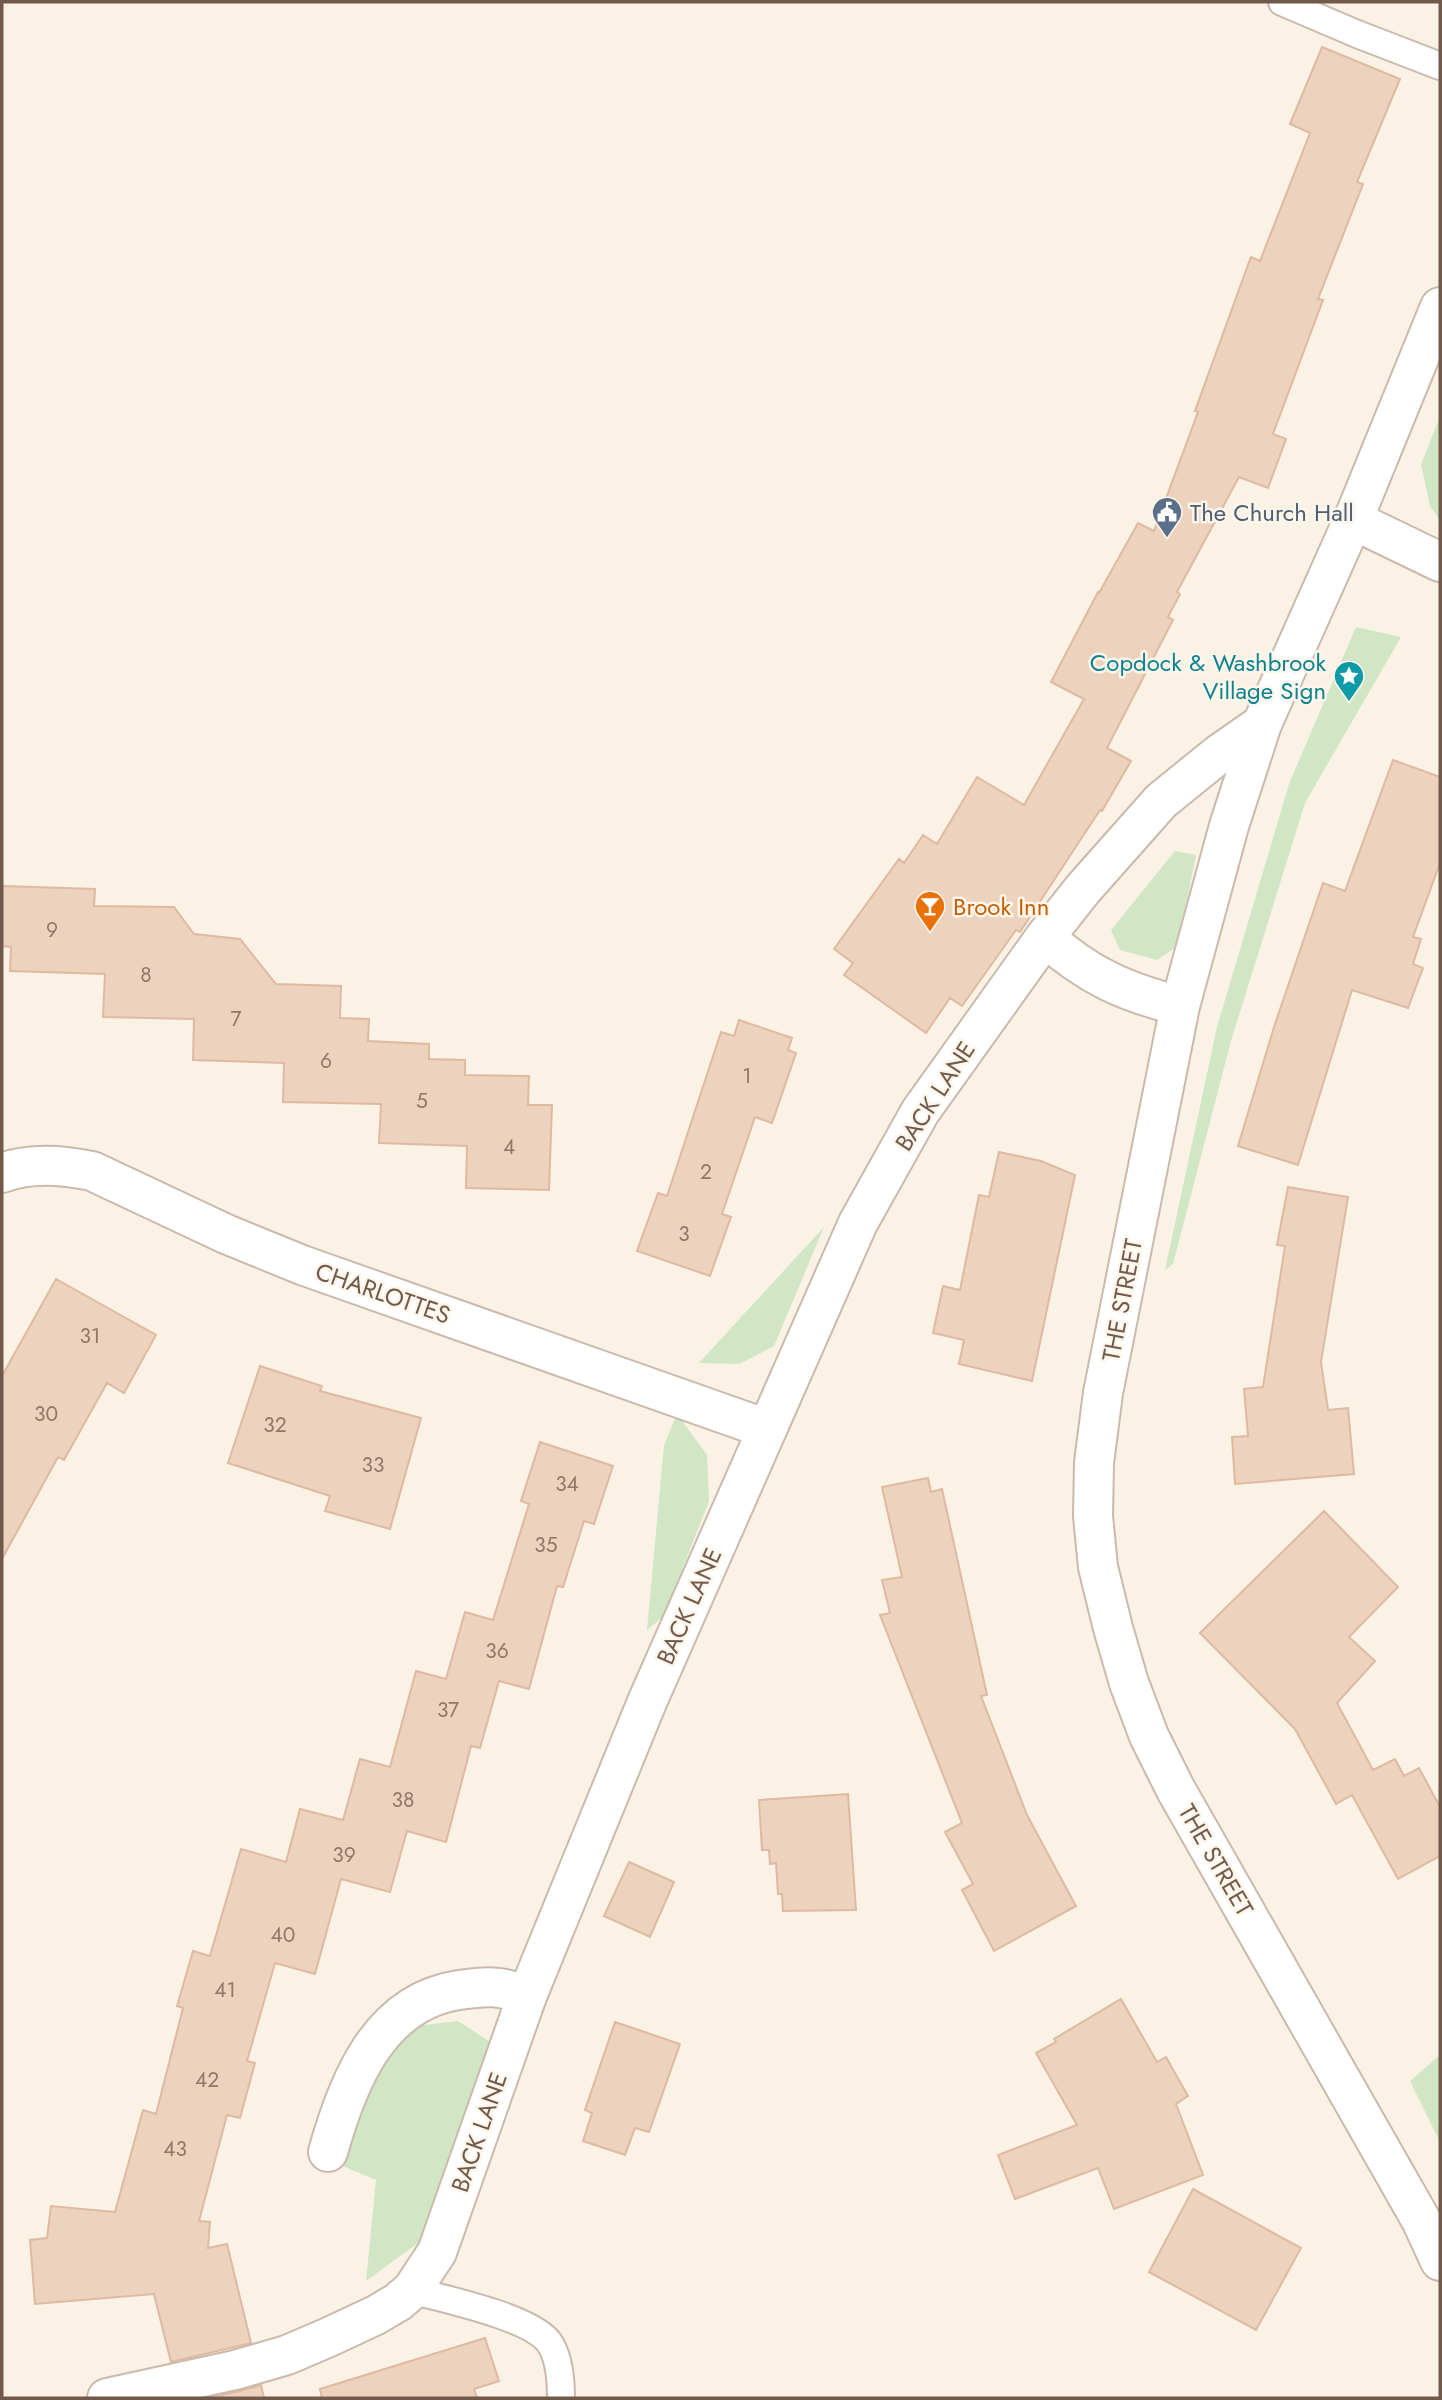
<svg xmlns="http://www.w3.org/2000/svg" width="1442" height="2400" font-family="Jost,sans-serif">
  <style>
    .green { fill: #d1e6c4 }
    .building { fill: #edd2be; stroke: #dfb9a0; stroke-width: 2 }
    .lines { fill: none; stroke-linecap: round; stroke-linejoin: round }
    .service-casing { stroke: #cbbaac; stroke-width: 30 }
    .minor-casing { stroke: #cbbaac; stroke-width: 42 }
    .tertiary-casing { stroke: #cbbaac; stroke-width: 42 }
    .service { stroke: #fff; stroke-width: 26 }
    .minor { stroke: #fff; stroke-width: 38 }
    .tertiary { stroke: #fff; stroke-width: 38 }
    .labels { text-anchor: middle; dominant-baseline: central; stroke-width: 5; stroke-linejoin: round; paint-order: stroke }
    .number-label { font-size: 21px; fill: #907868 }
    .service-label { font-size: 24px; fill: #4e5e75; stroke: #fdf6ea; text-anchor: start }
    .culture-label { font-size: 24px; fill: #0d838f; stroke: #fdf6ea; text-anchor: end }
    .food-label { font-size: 24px; fill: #c56008; stroke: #fdf6ea; text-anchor: start }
    .street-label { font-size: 24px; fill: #715a4c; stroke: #fdf6ea }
  </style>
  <rect width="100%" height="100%" fill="#faf2e4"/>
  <path class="green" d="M1440 417V520L1430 506 1421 464Z
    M1356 627 1401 637 1305 803 1231 1041 1173 1264 1165 1270 1217 1027 1289 784Z
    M1175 851 1196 855 1178 946 1157 960 1120 950 1111 930Z
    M824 1227 774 1346 739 1364 699 1363Z
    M677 1414 707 1455 709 1501 664 1616 647 1630 664 1445Z
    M458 2021 498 2047 425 2238 366 2281 376 2180 333 2162 361 2079 408 2027Z
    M1440 2055V2142L1410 2081Z"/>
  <path class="building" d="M1322 47 1400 79 1357 182 1363 184 1318 299 1323 300 1273 434 1286 439 1268 488 1239 477 1177 592 1180 594 1168 617 1173 620 1107 748 1131 761 1102 811 1100 810 1020 932 1016 930 962 1006 950 998 926 1033 844 975 853 963 834 949 899 859 904 863 923 835 937 844 977 777 1024 805 1084 699 1051 682 1098 592 1099 593 1138 523 1154 531 1198 412 1195 411 1249 262 1251 257 1260 261 1310 133 1290 124Z
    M1393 760 1440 777V863L1413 937 1421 939 1413 964 1423 968 1408 1008 1352 990 1298 1165 1238 1146 1274 1027 1323 883 1345 891Z
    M2 886 95 889 94 906 174 907 194 934 240 939 276 984 341 986 340 1018 369 1019 368 1041 429 1044V1059L465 1060V1075L529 1076 528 1105H552L549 1190 466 1188 467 1146 379 1143 381 1104 283 1102 284 1063 193 1060 194 1019 103 1017 105 974 10 971 11 947 2 946Z
    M739 1020 792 1038 788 1050 796 1053 772 1123 755 1117 722 1214 731 1217 710 1276 637 1251 658 1193 667 1196 721 1032 734 1036Z
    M999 1152 1041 1161 1075 1175 1032 1381 959 1364 964 1340 933 1333 943 1286 960 1290 979 1195 989 1197Z
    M1288 1187 1348 1197 1321 1362 1328 1410 1348 1408 1354 1474 1235 1484 1232 1437 1248 1436 1244 1389 1263 1387 1285 1246 1277 1245Z
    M56 1279 156 1335 124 1393 107 1383 64 1460 58 1457 2 1559V1376Z
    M260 1366 322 1386 320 1391 421 1418 390 1529 325 1511 330 1496 228 1463Z
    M540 1442 613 1466 594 1524 584 1521 563 1587 557 1586 529 1689 499 1681 480 1748 471 1746 446 1842 407 1831 390 1892 341 1879 315 1974 275 1963 247 2061 255 2063 240 2118 227 2115 199 2221 210 2222 208 2248 227 2244 251 2343 171 2362 154 2294 35 2304 30 2240 47 2238 51 2206 115 2212 143 2110 156 2114 183 2008 177 2006 193 1951 210 1956 241 1849 286 1862 300 1809 343 1820 360 1759 390 1767 416 1671 446 1679 465 1612 493 1620 529 1504 521 1501Z
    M928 1478 931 1492 942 1489 987 1695 981 1696 1027 1815 1076 1906 994 1951 962 1890 973 1884 945 1832 962 1823 880 1615 890 1613 882 1580 902 1577 882 1487Z
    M1324 1511 1398 1587 1349 1637 1375 1661 1337 1703 1373 1770 1395 1759 1404 1776 1419 1768 1440 1807V1856L1398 1879 1352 1795 1336 1804 1295 1729 1200 1633Z
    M848 1794 856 1910 783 1911 782 1894H778L776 1863 770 1864 769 1850H762L759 1800Z
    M629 1862 674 1882 650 1937 604 1916Z
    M1121 1999 1157 2062 1166 2057 1188 2096 1176 2104 1203 2175 1114 2209 1098 2168 1015 2199 998 2155 1077 2125 1036 2053 1056 2042 1054 2039Z
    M615 2022 680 2044 649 2132 635 2128 625 2155 583 2141 592 2113 585 2110Z
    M1193 2189 1301 2248 1256 2330 1149 2272Z
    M485 2338 499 2381 474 2389 477 2398H322L320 2389Z
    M261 2385 264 2398H208L240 2391Z"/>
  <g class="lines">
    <g class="service-casing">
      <path id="service" d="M1282 2 1357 34 1440 66
        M412 2290C446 2300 527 2316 548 2341 559 2355 561 2381 561 2398"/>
    </g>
    <g class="minor-casing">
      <path id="minor" d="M1353 520 1440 562
        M1262 724 1229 826 1180 1006 1103 1393 1094 1463 1093 1516 1098 1567 1113 1628 1129 1683 1149 1736 1176 1790 1421 2220 1440 2261
        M1045 937C1088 976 1125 992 1180 1006
        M2 1173C30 1162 63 1165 92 1171L226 1234 302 1265 767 1429
        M328 2152C347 2084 378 2002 459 1990 486 1986 501 1985 527 1996"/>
    </g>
    <g class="tertiary-casing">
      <path id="tertiary" d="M107 2398 235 2370 287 2355 329 2337 376 2315 398 2302 412 2290 437 2252 527 1996 647 1702 858 1223 920 1112 1045 937 1083 889 1161 801 1219 754 1262 724 1353 520 1440 307"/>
    </g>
    <use href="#service" class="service"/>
    <use href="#minor" class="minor"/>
    <use href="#tertiary" class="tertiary"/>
  </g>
  <defs>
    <g id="civic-pin" transform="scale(1.575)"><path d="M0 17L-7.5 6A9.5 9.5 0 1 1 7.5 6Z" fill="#5c6f8a" stroke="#fdf6ea"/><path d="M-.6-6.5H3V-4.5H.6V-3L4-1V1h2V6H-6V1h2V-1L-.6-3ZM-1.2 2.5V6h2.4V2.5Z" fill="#fff"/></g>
    <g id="sight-pin" transform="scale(1.575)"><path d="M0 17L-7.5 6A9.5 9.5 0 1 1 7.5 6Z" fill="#0f9aa8" stroke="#fdf6ea"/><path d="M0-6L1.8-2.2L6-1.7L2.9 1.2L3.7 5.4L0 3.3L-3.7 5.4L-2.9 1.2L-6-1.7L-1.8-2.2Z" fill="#fff"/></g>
    <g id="bar-pin" transform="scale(1.575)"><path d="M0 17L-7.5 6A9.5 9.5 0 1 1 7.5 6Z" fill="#e8710a" stroke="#fdf6ea"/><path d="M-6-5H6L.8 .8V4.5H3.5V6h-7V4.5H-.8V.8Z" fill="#fff"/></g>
  </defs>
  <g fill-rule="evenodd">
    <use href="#civic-pin" x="1167" y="512"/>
    <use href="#sight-pin" x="1349" y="676"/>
    <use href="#bar-pin" x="930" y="906"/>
  </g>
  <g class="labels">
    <g class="number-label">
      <text x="52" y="930">9</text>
      <text x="146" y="975">8</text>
      <text x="236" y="1019">7</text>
      <text x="326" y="1061">6</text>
      <text x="747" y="1076">1</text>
      <text x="422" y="1101">5</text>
      <text x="509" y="1147">4</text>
      <text x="706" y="1172">2</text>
      <text x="684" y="1234">3</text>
      <text x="90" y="1336">31</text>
      <text x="46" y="1414">30</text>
      <text x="275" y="1425">32</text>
      <text x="373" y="1465">33</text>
      <text x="567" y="1484">34</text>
      <text x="546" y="1545">35</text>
      <text x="497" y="1651">36</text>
      <text x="448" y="1710">37</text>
      <text x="403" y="1800">38</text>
      <text x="344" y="1855">39</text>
      <text x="283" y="1935">40</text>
      <text x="225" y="1990">41</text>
      <text x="207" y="2080">42</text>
      <text x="175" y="2149">43</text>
    </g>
    <g class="service-label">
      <text x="1190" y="512">The Church Hall</text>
    </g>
    <g class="culture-label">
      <text x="1326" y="662">Copdock &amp; Washbrook<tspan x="1326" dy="28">Village Sign</tspan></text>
    </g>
    <g class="food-label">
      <text x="953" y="906">Brook Inn</text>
    </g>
    <g class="street-label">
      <text transform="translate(935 1096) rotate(-57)">BACK LANE</text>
      <text transform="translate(383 1293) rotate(19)">CHARLOTTES</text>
      <text transform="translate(1122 1300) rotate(-79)">THE STREET</text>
      <text transform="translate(689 1606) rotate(-66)">BACK LANE</text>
      <text transform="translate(1216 1860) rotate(60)">THE STREET</text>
      <text transform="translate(479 2132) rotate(-71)">BACK LANE</text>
    </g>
  </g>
  <rect width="1442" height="2400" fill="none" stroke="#715a4c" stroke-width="7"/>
</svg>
